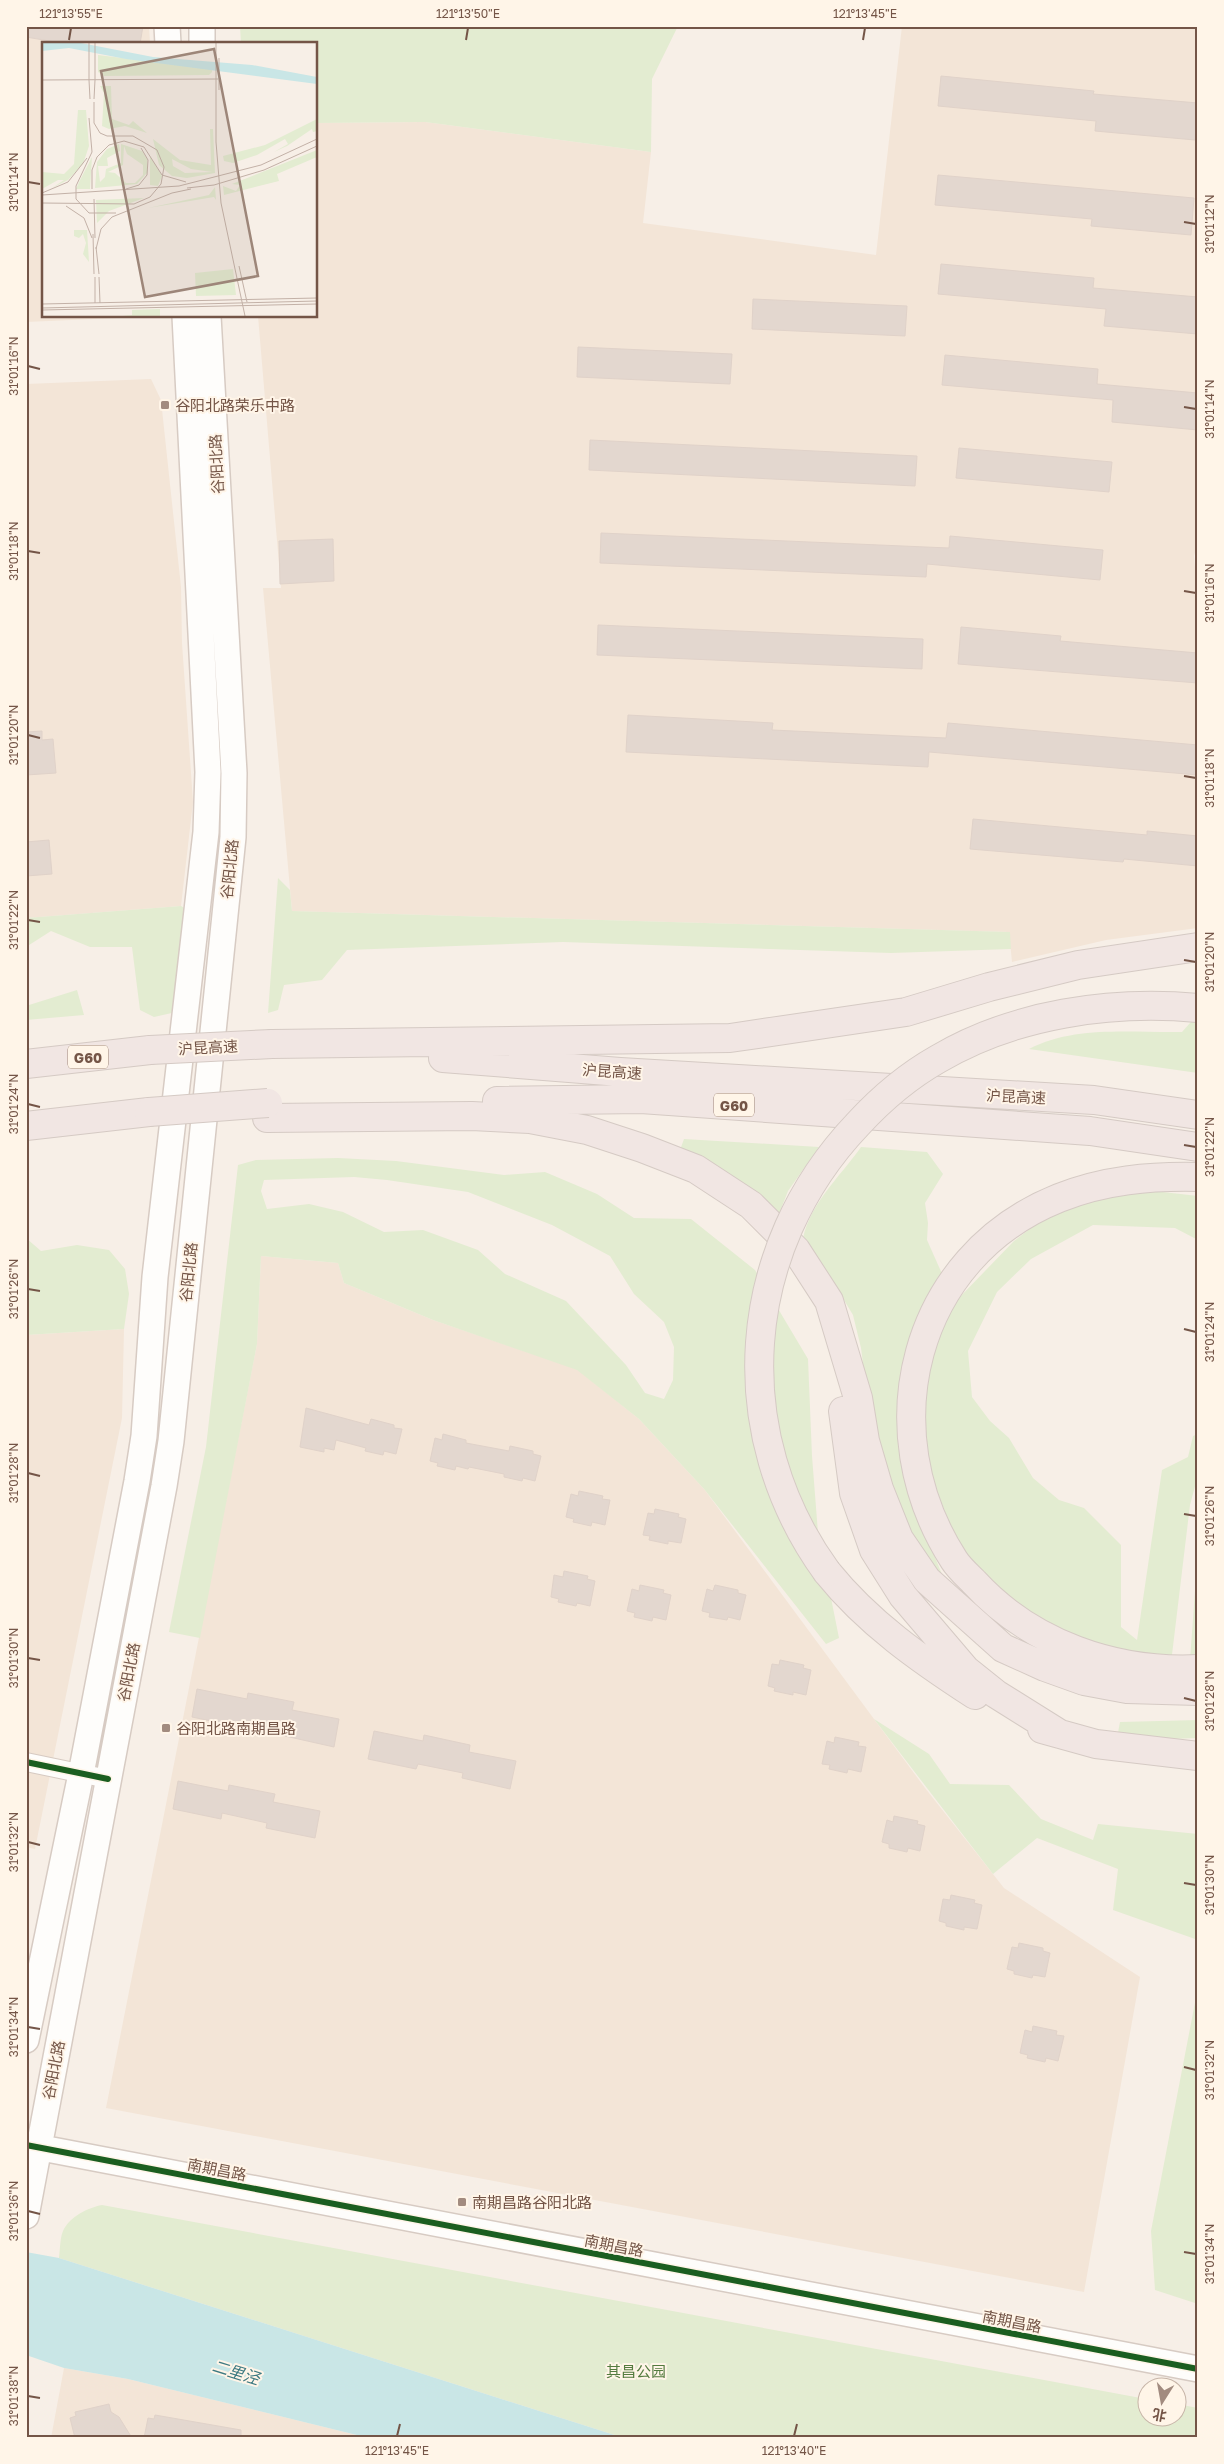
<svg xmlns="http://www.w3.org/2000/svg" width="1224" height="2464" font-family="'Golos Text','Noto Sans SC',sans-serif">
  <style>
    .residential { fill: #f3e5d7 }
    .green { fill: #e3ecd1; fill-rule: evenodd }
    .water { fill: #c9e6e6 }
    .building { fill: #e3d7cf; stroke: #e0d2c9 }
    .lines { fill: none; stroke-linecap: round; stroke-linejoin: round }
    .street-casing { stroke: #d6cac2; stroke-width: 20 }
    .secondary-casing { stroke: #d7cbc3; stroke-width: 28 }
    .highway-casing { stroke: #d5cac4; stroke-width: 30 }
    .street { stroke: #fefdfb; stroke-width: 18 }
    .secondary { stroke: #fefdfb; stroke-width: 25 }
    .highway { stroke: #f1e6e3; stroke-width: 28 }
    .highway-bridge-casing { stroke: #d5cac4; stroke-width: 30; stroke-linecap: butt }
    .highway-bridge { stroke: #f1e6e3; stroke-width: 28 }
    .cycleway-casing { stroke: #fff5e8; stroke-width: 9 }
    .cycleway { stroke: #1b5e20; stroke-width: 6 }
    .ticks { fill: none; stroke: #745547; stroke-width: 2 }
    .poi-dot { fill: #a28b7f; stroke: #fff5e8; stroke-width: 2 }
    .labels { text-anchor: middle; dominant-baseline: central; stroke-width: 4; stroke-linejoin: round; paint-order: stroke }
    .shield { fill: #fff5e8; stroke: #9e8577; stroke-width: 1 }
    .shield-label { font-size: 14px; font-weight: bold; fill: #745547 }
    .poi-label { font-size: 15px; fill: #745547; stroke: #fff5e8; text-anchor: start }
    .street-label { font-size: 15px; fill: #745547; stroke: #fff5e8 }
    .park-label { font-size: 15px; fill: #547b3f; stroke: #fff5e8 }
    .water-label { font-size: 16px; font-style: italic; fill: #3e7a82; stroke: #fff5e8 }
    .inset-road { fill: none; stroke: #c3b1a7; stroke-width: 1 }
    .view { fill: #9d8679; fill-opacity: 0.15; stroke: #9d8679; stroke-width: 2.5 }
    .inset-edge { fill: none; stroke: #745547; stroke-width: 2.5 }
    .neatline { fill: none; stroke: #745547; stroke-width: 2 }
    .ticks-label { font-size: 12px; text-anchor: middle; fill: #745547 }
  </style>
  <rect width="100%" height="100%" fill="#f7efe7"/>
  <path class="residential" d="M26 26H149L150 44H44V316H162L26 322Z
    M902 26H1198V542L1194 556 1198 601V928L1106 940 1012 962 1009 932 292 911 263 588H281L258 316H316V123L425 122 651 152 643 223 876 255Z
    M151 379 161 400 181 587 182 643 193 802 181 906 26 918V384Z
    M261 1256 338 1263 344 1283 433 1320 577 1369 639 1419 704 1489 925 1788 1004 1888 1140 1977 1084 2292 106 2108 257 1344Z
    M124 1329 122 1418 35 1849 26 1847V1335Z
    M64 2368 128 2379 369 2438H51Z"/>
  <path class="green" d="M240 26H678L652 79 651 152 425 122 316 123V44H241Z
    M278 878 290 890 292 911 1010 932 1011 949 891 953 563 942 347 950 322 980 284 985 278 1010 268 1013Z
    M181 906 191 912 185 1010 154 1017 140 1010 132 947H90L51 931 26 947V918Z
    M77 990 84 1015 26 1020V1003L29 1005Z
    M1198 1014V1073L1029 1049C1075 1025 1132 1033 1182 1032Z
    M684 1139 819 1147 788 1191 779 1214C751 1183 716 1168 680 1150Z
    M861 1147 927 1152 943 1174 925 1203 928 1223 927 1240 943 1276C933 1297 918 1318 910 1340 897 1375 894 1436 903 1472 914 1512 934 1552 948 1590L903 1531 869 1410 861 1348 853 1315 832 1280 802 1245C806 1207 840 1177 861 1147Z
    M338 1158 396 1161 504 1175 545 1172 597 1194 634 1218 691 1219 755 1270 808 1359 812 1456 818 1533 839 1638 826 1644 704 1489 639 1419 577 1370 433 1320 344 1283 338 1263 261 1256 257 1344 200 1638 169 1632 206 1447 238 1165 256 1160ZM354 1177 387 1180 468 1192 552 1225 610 1256 634 1294 664 1322 674 1347 673 1380 664 1399 645 1393 626 1365 566 1301 505 1274 478 1250 423 1230 384 1232 343 1212 309 1204 267 1209 261 1191 264 1180Z
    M1154 1191 1198 1196V1240L1175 1228 1093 1225 1031 1259 997 1292 968 1351 972 1397 990 1421 1009 1438 1033 1478 1059 1500 1084 1508 1121 1545V1627L1137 1640 1162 1470 1188 1457 1193 1436 1198 1434V1475L1190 1505 1171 1663 1094 1650 1000 1597 958 1545 923 1455 925 1394 932 1357 944 1325 956 1301 1014 1241 1040 1221 1076 1202Z
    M26 1238 41 1251 77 1245 109 1250 125 1269 129 1294 124 1329 26 1335Z
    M1195 1591H1198V1660H1190Z
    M874 1719 929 1754 950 1784 1009 1785 1041 1819 1093 1840 1098 1824 1198 1834V1940L1113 1910 1118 1869 1037 1838 993 1874Z
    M1198 1720V1738L1141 1740 1117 1738 1120 1722Z
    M1198 1987V2304L1155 2290 1151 2231Z
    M102 2205 1146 2399V2416H1176L1177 2404 1198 2408V2438H624L59 2258C60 2250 60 2238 63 2231 70 2216 88 2208 102 2205Z"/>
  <path class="water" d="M26 2252 59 2258 624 2438H369L128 2379 64 2368 26 2355Z"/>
  <path class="building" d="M26 26H143L140 44H67L26 37Z
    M941 76 1094 91 1093 94 1198 103 1195 140 1095 131 1096 121 938 106Z
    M938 175 1194 198 1191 235 1091 226 1092 219 935 205Z
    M941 264 1094 278 1093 288 1198 297V334L1104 326 1106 309 938 294Z
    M753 299 907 306 905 336 752 329Z
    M578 347 732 354 730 384 577 377Z
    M945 355 1098 369 1097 384 1198 393V430L1112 422 1113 400 942 385Z
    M590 440 917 456 915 486 589 470Z
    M959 448 1112 462 1109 492 956 478Z
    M601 533 949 548 950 536 1103 550 1100 580 927 564 926 577 600 563Z
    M333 539 334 581 280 584 279 541Z
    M598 625 923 639 922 669 597 655Z
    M961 627 1061 636 1060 641 1198 653V683L958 664Z
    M628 715 773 723 772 730 946 738 948 723 1198 745V775L929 752 928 767 626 752Z
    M42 731V740L53 739 56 773 26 775V732Z
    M973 819 1147 835V831L1198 836V866L1124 859 1123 862 970 849Z
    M49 840 52 874 26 876V842Z
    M306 1408 369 1425 371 1419 394 1425V1428L402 1429 396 1454 384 1451 383 1455 365 1451 366 1448 336 1440 334 1450 324 1448V1452L300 1447Z
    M443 1434 466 1440V1443L509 1451 510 1446 533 1451V1454L541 1456 535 1481 523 1478 522 1481 504 1477V1474L469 1467 468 1469 456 1466 455 1470 437 1466 438 1463 430 1461 435 1438 442 1440Z
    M579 1491 603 1496 602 1499 610 1500 605 1525 592 1522 591 1526 573 1522 574 1519 566 1517 571 1494 578 1496Z
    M655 1509 679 1514 678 1517 686 1519 681 1543 668 1541V1544L649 1540 650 1536 643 1535 648 1513 654 1514Z
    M564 1571 588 1576 587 1579 595 1581 590 1606 577 1603 576 1606 558 1602 559 1599 551 1597 554 1575 563 1577Z
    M640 1585 664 1590 663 1593 671 1595 666 1620 653 1617 652 1621 634 1617 635 1613 627 1611 632 1589 639 1591Z
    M715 1585 738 1590V1593L746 1595 740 1620 728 1617 727 1620 709 1617 710 1613 702 1611 707 1589 713 1591Z
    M780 1660 804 1665 803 1668 811 1670 806 1695 793 1692V1695L774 1691 775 1688 768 1686 772 1664 779 1665Z
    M197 1689 247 1699 248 1693 294 1702 292 1710 339 1719 334 1747 285 1736 286 1731 241 1721 240 1727 192 1717Z
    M374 1731 423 1741 424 1735 470 1745 469 1752 516 1761 510 1789 462 1778 463 1773 418 1764 416 1769 368 1759Z
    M835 1737 859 1742 858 1746 866 1747 861 1772 848 1769 847 1773 829 1769 830 1765 822 1764 827 1741 834 1743Z
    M178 1781 228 1791 229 1785 275 1794 273 1802 320 1811 315 1838 266 1828 267 1823 222 1813 221 1819 173 1809Z
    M894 1816 918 1821 917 1824 925 1826 920 1851 908 1848 907 1852 889 1848V1844L882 1842 887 1820 893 1822Z
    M951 1895 975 1900 974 1903 982 1905 977 1929 964 1927V1930L946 1926V1923L939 1921 943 1899 950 1900Z
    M1019 1943 1043 1948V1951L1050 1953 1045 1977 1033 1975 1032 1978 1014 1974V1971L1007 1969 1012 1947 1018 1948Z
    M1033 2026 1057 2031 1056 2035 1064 2036 1058 2061 1046 2058 1045 2062 1027 2058 1028 2055 1020 2053 1025 2030 1032 2032Z
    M109 2404 111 2412 119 2417 132 2438H75L70 2418 76 2416 75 2412Z
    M155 2415 241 2430V2438H144L148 2418 154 2419Z"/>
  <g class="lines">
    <g class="street-casing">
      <path id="street" d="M26 1762 108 1779"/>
    </g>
    <g class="secondary-casing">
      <path id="secondary" d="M167 26 168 44
        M202 26V44
        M26 2040 81 1774 137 1481 144 1436 155 1277 206 832 208 772 185 316
        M26 2145 1198 2369
        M26 2216 164 1486 171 1441 233 837 234 773 208 316"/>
    </g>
    <g class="highway-casing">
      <path id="highway" d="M272 1044 730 1038 906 1012 989 987 1078 965 1198 947
        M443 1058 620 1072 1094 1100 1198 1115
        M26 1064 150 1050
        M497 1101 641 1099 1090 1131 1198 1147
        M267 1118 472 1116 530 1119 587 1130 642 1148 696 1169 751 1205 796 1250 829 1301 858 1398 865 1441 879 1489 899 1539 927 1580 1003 1648 1045 1667 1084 1681 1127 1689 1198 1691
        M26 1126 149 1112
        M1198 1177C1150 1176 1104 1180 1059 1198 912 1257 870 1430 954 1560 959 1568 967 1575 974 1582 1031 1644 1115 1673 1198 1669
        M843 1411 854 1493 874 1550 903 1596 966 1670 996 1694 1060 1734
        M827 1572C868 1623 921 1660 975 1695
        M1042 1729 1096 1744 1198 1756"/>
    </g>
    <use href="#street" class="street"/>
    <use href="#secondary" class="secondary"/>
    <use href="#highway" class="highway"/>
    <g class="highway-bridge-casing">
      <path id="highway-bridge" d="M150 1050 272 1044
        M149 1112 268 1103
        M827 1572C726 1433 739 1249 858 1124 881 1099 908 1076 938 1059 1014 1014 1111 1000 1198 1008"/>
    </g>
    <use href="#highway-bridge" class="highway-bridge"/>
    <g class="cycleway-casing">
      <path id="cycleway" d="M26 1762 108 1779
        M26 2145 1198 2369"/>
    </g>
    <use href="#cycleway" class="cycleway"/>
  </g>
  <path class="ticks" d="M69 40 71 28M466 40 468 28M863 40 865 28M28 182 40 184M1184 222 1196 224M28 366 40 369M1184 407 1196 409M28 551 40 553M1184 591 1196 593M28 735 40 738M1184 776 1196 778M28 920 40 922M1184 960 1196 962M28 1104 40 1107M1184 1145 1196 1147M28 1289 40 1291M1184 1329 1196 1332M28 1473 40 1476M1184 1514 1196 1516M28 1658 40 1660M1184 1698 1196 1701M28 1842 40 1845M1184 1883 1196 1885M28 2027 40 2029M1184 2067 1196 2070M28 2211 40 2214M1184 2252 1196 2254M28 2396 40 2398M397 2436 400 2424M794 2436 797 2424"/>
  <g class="poi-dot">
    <rect x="160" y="400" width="10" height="10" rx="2.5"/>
    <rect x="161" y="1723" width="10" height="10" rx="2.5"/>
    <rect x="457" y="2197" width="10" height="10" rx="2.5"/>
  </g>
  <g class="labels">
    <g class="shield">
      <rect x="68" y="1045.5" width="40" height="23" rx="4"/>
      <rect x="714" y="1093.5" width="40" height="23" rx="4"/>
    </g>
    <g class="shield-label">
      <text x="88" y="1057">G60</text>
      <text x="734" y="1105">G60</text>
    </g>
    <g class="poi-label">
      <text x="175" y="405">谷阳北路荣乐中路</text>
      <text x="176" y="1728">谷阳北路南期昌路</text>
      <text x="472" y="2202">南期昌路谷阳北路</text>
    </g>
    <g class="street-label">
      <text transform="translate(216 464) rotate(-93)">谷阳北路</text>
      <text transform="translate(229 869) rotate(-84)">谷阳北路</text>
      <text transform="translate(208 1047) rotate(-3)">沪昆高速</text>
      <text transform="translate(612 1071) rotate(4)">沪昆高速</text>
      <text transform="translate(1016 1096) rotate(3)">沪昆高速</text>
      <text transform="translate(188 1272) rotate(-84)">谷阳北路</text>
      <text transform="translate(128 1672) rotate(-79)">谷阳北路</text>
      <text transform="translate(53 2070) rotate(-79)">谷阳北路</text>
      <text transform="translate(217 2169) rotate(11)">南期昌路</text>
      <text transform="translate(614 2245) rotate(11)">南期昌路</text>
      <text transform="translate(1012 2321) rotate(11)">南期昌路</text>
    </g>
    <g class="park-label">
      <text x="636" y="2371">其昌公园</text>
    </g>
    <g class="water-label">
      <text transform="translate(236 2372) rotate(17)">二里泾</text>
    </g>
  </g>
  <g transform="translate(42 42)">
    <rect width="275" height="275" fill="#f7efe7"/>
    <path d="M56 13 170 27V30L167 33 62 34 56 30ZM58 44H69L70 77 87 83 91 79 105 91 83 84 67 87 60 84 62 51ZM36 68H44L47 104 41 122 26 138 10 146 22 138H16L0 147V130L22 132 32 122ZM275 77V89L271 90 270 87 245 104 232 110 246 102 243 97 215 113 191 121 182 119 181 114 223 103ZM168 87H171L173 131 145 136 130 134 117 123 111 97 138 118 169 123ZM130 117 149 127 170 130 143 131 131 124ZM77 102 78 109 65 116 66 124H56L58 140 63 135 64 127 79 121V102L100 109 105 117V131L95 142 53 146 55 120 65 107ZM82 104 85 112 101 123V133L93 141H84L73 131 66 130 81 123ZM275 108V115L235 132 237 139 182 153 181 144 194 149 198 143 190 142ZM108 114 120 134 116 144 108 143ZM50 115 48 147H34L38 138ZM173 145 174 158 172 155 106 166 167 153ZM102 156 67 169 55 181 54 158ZM32 188H45L47 220 41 212 44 201 41 192 37 196 32 194ZM191 227 194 253 154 254 153 231ZM118 267V274H81L90 273V268Z" fill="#e3ecd1" fill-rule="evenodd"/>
    <path d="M0 1H39L111 15 210 23 275 35V42L84 17 27 6 0 9Z" fill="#c9e6e6"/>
    <path class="inset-road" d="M53 1V38M174 1V100L179 161 203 274M0 38 176 37M47 38V1M47 38 48 57M177 48V16M52 57 53 38M47 76 50 110 34 144V157L47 171H74M145 146 172 143 222 128 275 104M50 147V128L55 115 67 103 82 99 102 105 120 133 144 140M84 147 97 143 105 133 106 118 99 106M0 151 26 140 45 116M0 153 137 144 219 123 275 97M52 157 53 196M0 161 92 162 108 155 119 142 122 125 115 108 91 94H65L58 91 52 81V60M24 164 42 176 50 196M51 192 52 232M54 205 57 232M54 207 59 187 70 175 130 151 149 147M197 224 205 260M53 235V261M57 235 58 261M0 262 275 256M0 266 275 259M0 268 275 262"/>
    <path class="view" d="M172 7 216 234 103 255 59 29Z"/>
    <rect width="275" height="275" class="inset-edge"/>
  </g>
  <rect width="1224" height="2464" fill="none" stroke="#fff5e8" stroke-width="55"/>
  <g transform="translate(1162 2402) rotate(191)"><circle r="24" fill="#fff5e8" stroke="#c7b5a8"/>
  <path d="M0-4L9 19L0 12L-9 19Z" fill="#a28b7f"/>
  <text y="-8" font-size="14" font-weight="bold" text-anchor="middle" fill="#745547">北</text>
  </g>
  <rect x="28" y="28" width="1168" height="2408" class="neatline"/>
  <g class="ticks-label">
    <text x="71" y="18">121°13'55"E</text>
    <text x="468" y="18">121°13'50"E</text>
    <text x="865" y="18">121°13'45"E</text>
    <text transform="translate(14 182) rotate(-90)" y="4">31°01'14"N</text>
    <text transform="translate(1210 224) rotate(-90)" y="4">31°01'12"N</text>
    <text transform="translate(14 366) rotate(-90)" y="4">31°01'16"N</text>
    <text transform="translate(1210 409) rotate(-90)" y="4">31°01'14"N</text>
    <text transform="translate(14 551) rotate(-90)" y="4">31°01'18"N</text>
    <text transform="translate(1210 593) rotate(-90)" y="4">31°01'16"N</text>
    <text transform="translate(14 735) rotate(-90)" y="4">31°01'20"N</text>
    <text transform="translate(1210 778) rotate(-90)" y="4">31°01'18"N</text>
    <text transform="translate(14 920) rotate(-90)" y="4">31°01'22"N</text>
    <text transform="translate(1210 962) rotate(-90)" y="4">31°01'20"N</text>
    <text transform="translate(14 1104) rotate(-90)" y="4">31°01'24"N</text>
    <text transform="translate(1210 1147) rotate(-90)" y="4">31°01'22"N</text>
    <text transform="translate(14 1289) rotate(-90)" y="4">31°01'26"N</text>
    <text transform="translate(1210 1332) rotate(-90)" y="4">31°01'24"N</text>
    <text transform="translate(14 1473) rotate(-90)" y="4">31°01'28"N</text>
    <text transform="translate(1210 1516) rotate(-90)" y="4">31°01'26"N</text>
    <text transform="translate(14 1658) rotate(-90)" y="4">31°01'30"N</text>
    <text transform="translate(1210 1701) rotate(-90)" y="4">31°01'28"N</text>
    <text transform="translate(14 1842) rotate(-90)" y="4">31°01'32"N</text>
    <text transform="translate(1210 1885) rotate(-90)" y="4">31°01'30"N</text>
    <text transform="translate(14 2027) rotate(-90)" y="4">31°01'34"N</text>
    <text transform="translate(1210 2070) rotate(-90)" y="4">31°01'32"N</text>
    <text transform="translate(14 2211) rotate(-90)" y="4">31°01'36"N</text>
    <text transform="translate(1210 2254) rotate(-90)" y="4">31°01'34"N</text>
    <text transform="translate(14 2396) rotate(-90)" y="4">31°01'38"N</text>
    <text x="397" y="2455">121°13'45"E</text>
    <text x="794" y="2455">121°13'40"E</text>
  </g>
</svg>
